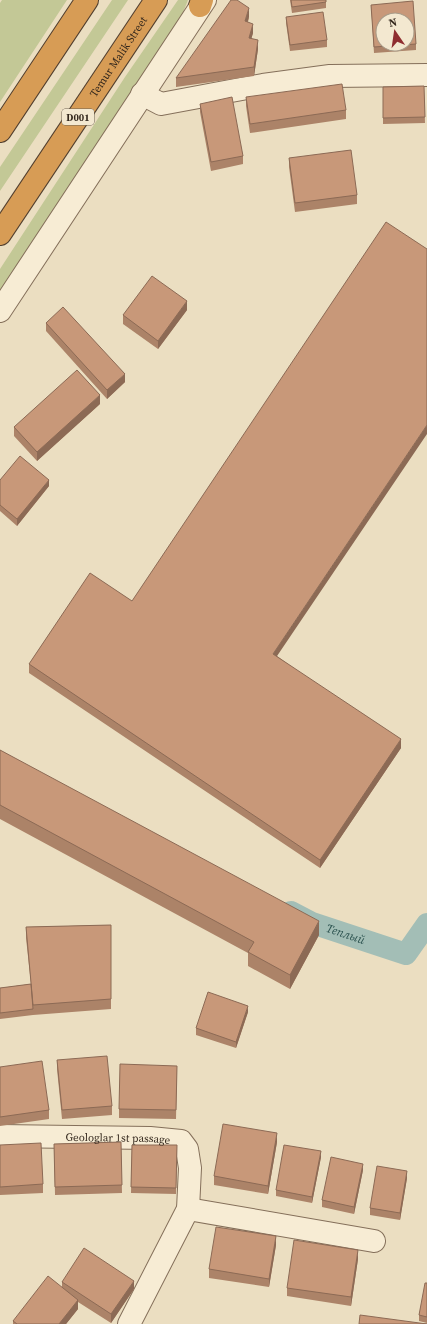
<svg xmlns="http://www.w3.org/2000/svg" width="427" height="1324" font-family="'Source Serif 4',serif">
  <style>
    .green { fill: #c3c896 }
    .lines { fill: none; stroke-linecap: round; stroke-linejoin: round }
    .canal { stroke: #a3beb6; stroke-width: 22 }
    .minor-casing { stroke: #846f5a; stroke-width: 24 }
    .highway-casing { stroke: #513e2e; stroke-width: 24 }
    .minor { stroke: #f7ecd4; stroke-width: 22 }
    .highway { stroke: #d79c55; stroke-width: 22 }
    .wall { fill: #ac8368 }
    .shaded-wall { fill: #8c6a55 }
    .building { fill: #c89879; stroke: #8c6a55; fill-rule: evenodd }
    .labels { text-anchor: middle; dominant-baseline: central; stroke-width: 3.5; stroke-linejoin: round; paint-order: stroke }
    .shield { fill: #f3e8d0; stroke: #6d6253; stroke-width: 1 }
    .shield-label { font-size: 10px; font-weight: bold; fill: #34281d }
    .street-label { font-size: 11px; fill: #34281d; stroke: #f3e8d0 }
    .water-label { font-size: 12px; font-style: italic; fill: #2d5350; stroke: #f3e8d0 }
  </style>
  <rect width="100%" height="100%" fill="#ebdec1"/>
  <path class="green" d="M2 0H67L0 102V3Z
    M112 0H128L0 191V167Z
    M178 0H188L180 20 0 297V269L125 77Z"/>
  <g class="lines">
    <path class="canal" id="s1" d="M291 912 312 923 406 954 427 924"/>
    <g class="minor-casing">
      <g id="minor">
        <path d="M142 94 161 104 263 85 330 76 427 75"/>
        <path d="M0 311 205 0"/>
        <path id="s2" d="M0 1136 150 1138 181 1141 187 1149 190 1168 188 1209 129 1324"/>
        <path d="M188 1209 374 1241"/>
      </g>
    </g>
    <g class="highway-casing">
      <g id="highway">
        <path d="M200 6 202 0"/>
        <path d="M0 131 87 0"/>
        <path id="s3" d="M0 234 156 0"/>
      </g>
    </g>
    <use href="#minor" class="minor"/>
    <use href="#highway" class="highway"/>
  </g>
  <path class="wall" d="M290 0H326V8L292 13Z
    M371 5 416 44V50L374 53Z
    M249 17 248 22 253 33 251 39 258 49 254 76 176 87V78Z
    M286 17 327 40V47L290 51 286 23Z
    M424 86 425 123 383 124V87Z
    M246 97 346 110V119L250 133 246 106Z
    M200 104 243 156V164L211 171 200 112Z
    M289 158 357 195V204L295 212 289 167Z
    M187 310 158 349 123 324V315Z
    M46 323 125 382 107 399 46 331Z
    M100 404 37 461 14 436V427Z
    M0 480 49 486 17 526 0 511Z
    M132 601 277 656 401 748 320 868 29 673V664Z
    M0 750 319 935 290 989 248 966V953L0 819Z
    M111 925V1009L33 1015 0 1019V988L31 984 26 938V927Z
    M248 1012 236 1048 196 1035V1028Z
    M57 1060 112 1106V1115L62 1119 57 1069Z
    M177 1066 176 1119 119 1118V1109Z
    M0 1067 49 1110V1119L0 1126Z
    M121 1142 122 1193 55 1195 54 1144Z
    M277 1142 268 1194 214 1185V1176Z
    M0 1145 43 1184V1193L0 1195Z
    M132 1145H177L176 1194 131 1193Z
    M321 1157 312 1203 276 1196V1190Z
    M363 1170 354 1214 322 1207V1200Z
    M407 1178 400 1220 370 1215V1208Z
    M276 1245 269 1287 209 1278V1269Z
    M358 1259 351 1306 287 1296V1288Z
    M62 1282 134 1289 111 1323 78 1302V1309L66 1324H13V1321L62 1287Z
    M427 1283V1323L419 1321V1315Z"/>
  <path class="shaded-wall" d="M249 8V17L245 30V21Z
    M253 24V33L249 47V38Z
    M258 40V49L254 76V67Z
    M187 301V310L158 349V341Z
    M125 374V382L107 399V390Z
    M100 395V404L37 461V452Z
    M427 425V434L273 662V654Z
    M49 480V486L17 526V519Z
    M401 739V748L320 868V860Z
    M319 921V935L290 989V975Z
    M248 1006V1012L236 1048V1042Z
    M277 1133V1142L268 1194V1186Z
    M321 1151V1157L312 1203V1197Z
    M363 1164V1170L354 1214V1207Z
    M407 1171V1178L400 1220V1213Z
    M276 1236V1245L269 1287V1279Z
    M358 1250V1259L351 1306V1297Z
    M134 1281V1289L111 1323V1314Z
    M78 1300V1309L66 1324H59Z"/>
  <path class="building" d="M231 0H237L249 8 245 21 253 24 249 38 258 40 254 67 176 78Z
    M291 0H326V2L292 7Z
    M413 1 416 44 374 47 371 5ZM383 20H407V44H383Z
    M323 12 327 40 290 45 286 17Z
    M342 84 346 110 250 124 246 97Z
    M424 86 425 117 383 118V87Z
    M232 97 243 156 211 162 200 104Z
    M351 150 357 195 295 203 289 158Z
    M386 222 427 249V425L273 654 401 739 320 860 29 664 90 573 132 601Z
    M152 276 187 301 158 341 123 315Z
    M63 307 125 374 107 390 46 323Z
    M77 370 100 395 37 452 14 427Z
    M20 456 49 480 17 519 0 505V480Z
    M0 750 319 921 290 975 248 952 254 942 0 805Z
    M111 925V999L33 1005 26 927Z
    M31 984 33 1009 0 1013V988Z
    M208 992 248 1006 236 1042 196 1028Z
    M107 1056 112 1106 62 1110 57 1060Z
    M42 1061 49 1110 0 1117V1067Z
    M120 1064 177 1066 176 1110 119 1109Z
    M223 1124 277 1133 268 1186 214 1176Z
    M121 1142 122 1185 55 1187 54 1144Z
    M41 1143 43 1184 0 1187V1145Z
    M132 1145H177L176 1188 131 1187Z
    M284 1145 321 1151 312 1197 276 1190Z
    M331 1157 363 1164 354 1207 322 1200Z
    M377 1166 407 1171 400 1213 370 1208Z
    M216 1227 276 1236 269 1279 209 1269Z
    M294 1240 358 1250 351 1297 287 1288Z
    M84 1248 134 1281 111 1314 62 1282Z
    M48 1276 78 1300 59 1324H17L13 1321Z
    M425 1283H427V1317L419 1315Z
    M360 1315 427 1324H359Z"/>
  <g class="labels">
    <rect class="shield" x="62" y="109" width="32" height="16" rx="3"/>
    <g class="shield-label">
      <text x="78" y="117">D001</text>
    </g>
    <g class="street-label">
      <text stroke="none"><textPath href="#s3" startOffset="213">Temur Malik Street</textPath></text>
      <text stroke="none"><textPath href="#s2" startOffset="118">Geologlar 1st passage</textPath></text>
    </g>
    <g class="water-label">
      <text stroke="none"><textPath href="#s1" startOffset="59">Теплый</textPath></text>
    </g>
  </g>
  <g transform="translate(395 32) rotate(347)"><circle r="19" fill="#f3e8d0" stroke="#a79b88"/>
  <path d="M0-3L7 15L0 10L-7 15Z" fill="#8f2d2f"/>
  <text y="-6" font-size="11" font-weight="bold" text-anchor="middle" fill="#34281d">N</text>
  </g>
</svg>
